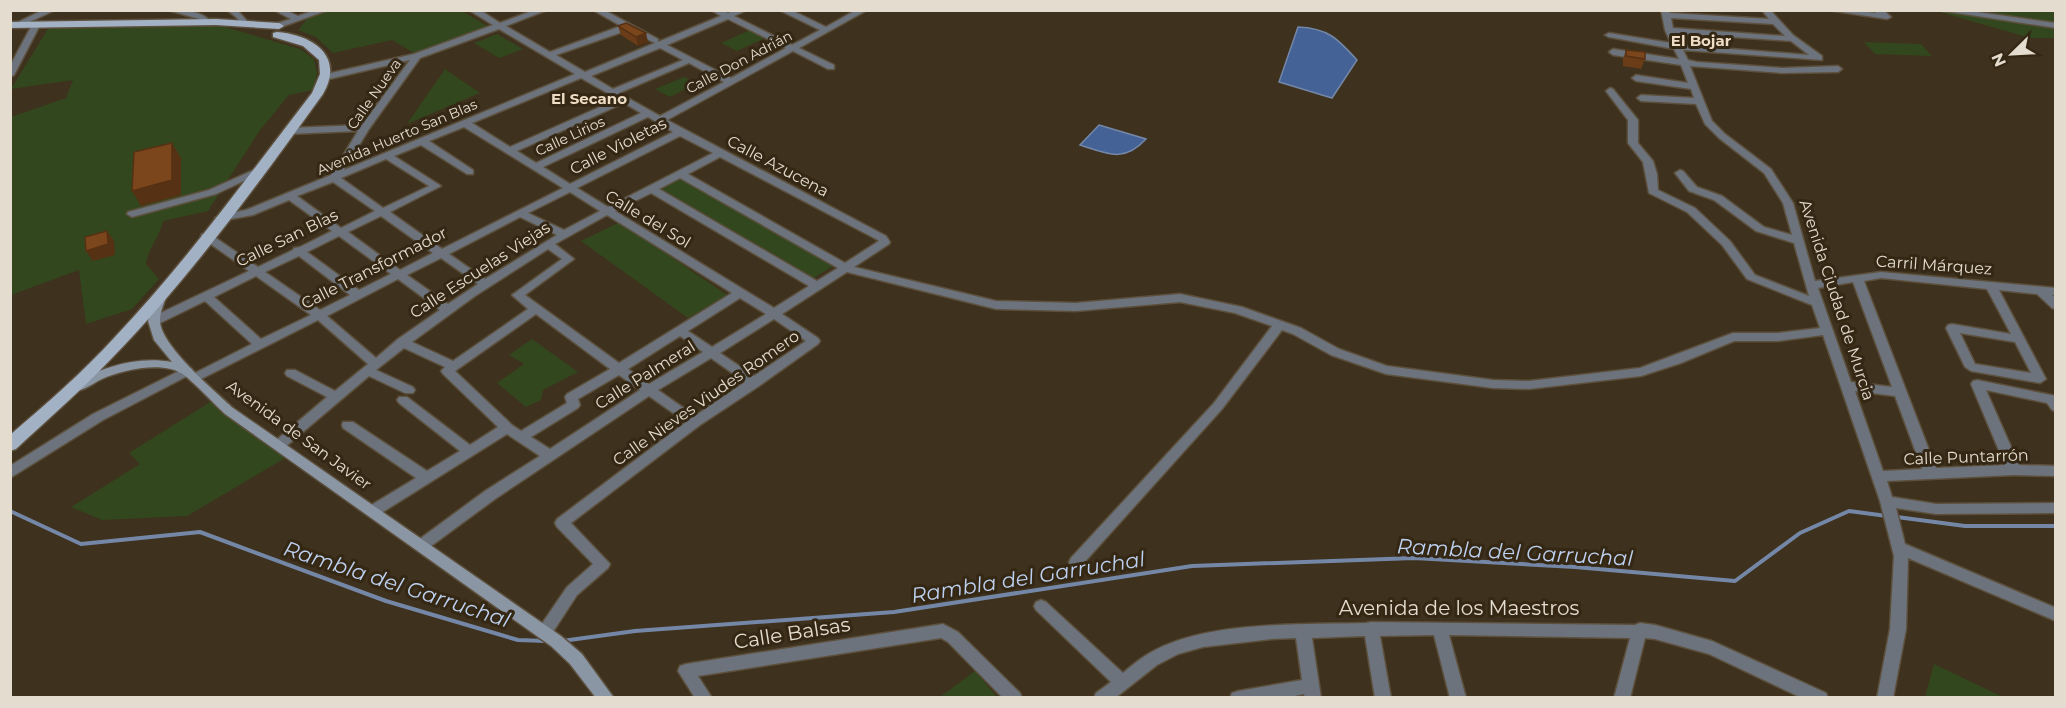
<svg xmlns="http://www.w3.org/2000/svg" width="2066" height="708" font-family="Montserrat,sans-serif">
  <style>
    .green { fill: #33471e }
    .water { fill: #446296; stroke: #7487a7; stroke-width: 1.5 }
    .lines { fill: none; stroke-linecap: round; stroke-linejoin: round }
    .stream { stroke: #7487a7; stroke-width: 4 }
    .street-casing { stroke: #5c503d; stroke-width: 3 }
    .secondary-casing { stroke: #5c503d; stroke-width: 3 }
    .primary-casing { stroke: #5c503d; stroke-width: 3 }
    .street { fill: #6c737c; fill-rule: evenodd }
    .secondary { fill: #8b96a5; fill-rule: evenodd }
    .primary { fill: #a3b1c5; fill-rule: evenodd }
    .wall { fill: #6a3c17 }
    .shaded-wall { fill: #563113 }
    .building { fill: #7b461b; stroke: #563113; stroke-width: 1.5 }
    .labels { text-anchor: middle; dominant-baseline: central; stroke-width: 6; stroke-linejoin: round; paint-order: stroke }
    .far-street-label { font-size: 14px; fill: #e4dccf; stroke: #342713 }
    .far-neighbourhood-label { font-size: 15px; font-weight: bold; fill: #eedcc4; stroke: #342713 }
    .street-label { font-size: 16px; fill: #e4dccf; stroke: #342713 }
    .near-street-label { font-size: 20px; fill: #e4dccf; stroke: #342713 }
    .near-water-label { font-size: 21px; font-style: italic; fill: #bdd0ef; stroke: #342713 }
  </style>
  <rect width="100%" height="100%" fill="#3e311d"/>
  <path class="green" d="M330 10 462 11 489 27 414 53 392 40 333 53 316 37 298 30 307 19Z
    M1936 11H2055V38H2030Z
    M218 25 300 49 314 59 317 74 313 90 289 95 260 130 208 211 163 221C160 237 148 248 146 264L159 279 132 309 86 324 79 270 11 295V117L66 98 73 80 11 89 49 27Z
    M750 30 765 38 737 51 721 43Z
    M497 34 523 49 499 58 474 43Z
    M1864 42 1921 44 1932 56 1875 54Z
    M445 69 480 93 407 124Z
    M684 77 697 83 670 97 655 89Z
    M680 176 836 264 814 278 658 187Z
    M620 222 727 295 688 318 581 241Z
    M532 339 578 372 543 390 541 400 526 407 497 383 524 364 509 355Z
    M215 399 292 454 187 516 102 520 71 507 140 464 129 453Z
    M1934 664 2003 697H1925Z
    M975 671 997 697H940Z"/>
  <path class="water" d="M1298 27C1328 28 1338 39 1357 60L1332 98 1279 82Z
    M1099 125 1146 139C1124 163 1108 154 1080 145Z"/>
  <g class="lines">
    <path class="stream" d="M10 511 81 544 200 532 386 601 518 640 546 641
      M1897 517 1965 526H2056
      M562 641 635 631 894 612 1192 566 1414 558 1575 567 1735 581 1800 533 1849 511 1887 516"/>
    <g class="street-casing">
      <path id="street" d="M43 10H55L19 27 12 25Z
        M168 10C183 10 201 10 211 22L204 24 199 19Z
        M227 10H237L249 23 242 25 236 17Z
        M274 10H285L298 16 315 10H328L281 27 277 25 278 23 291 19Z
        M469 10H480L500 23 534 10H547L506 26 550 52 621 26 593 10H604L658 39V42L721 16 711 10H722L728 13 735 10H747L734 16 792 45 820 30 779 10H791L826 27 856 10H867L799 48 834 65V69H828L793 51 667 120 886 236 890 242 889 244 854 267 996 301 1076 303 1180 294 1242 307 1301 328 1339 349 1387 366 1493 380 1529 381 1640 368 1733 333H1778L1820 328 1812 305 1747 279 1722 245 1687 212 1649 193 1643 162 1628 143V120L1606 91 1610 88 1613 89 1638 120V143L1653 161 1657 174 1658 190 1695 208 1730 241 1755 275 1809 296 1794 243 1756 231 1714 200 1689 191 1675 173 1680 170 1683 171 1697 187 1722 196 1764 227 1792 235 1783 203 1764 173 1719 138 1705 124 1696 104 1641 101 1637 98 1641 95 1694 98 1691 89 1636 81 1632 78 1636 75 1688 83 1681 65 1613 55 1609 52 1613 49 1679 59 1674 49 1609 37 1605 35 1609 33 1671 43 1665 30 1661 10H1669L1670 13 1769 19 1762 10H1770L1793 35 1822 56V60L1683 50 1688 60 1697 62 1782 68 1838 66 1842 69 1838 72 1782 73 1690 66 1712 121 1725 134 1771 169 1793 203 1815 281 1881 272 2056 288V295H2052L2056 298V309L2052 308 2037 294 1999 290 2046 379 2040 383 1971 371 1965 367 1946 328 1948 325 1952 324 2011 334 1987 289 1881 278 1864 281 1936 468 2005 465 1971 384 1973 381 1977 380 2056 396V411L2052 410 2047 403 1986 390 2019 465 2056 466V476L2014 475 1887 481 1892 497 1936 504 2056 503V513L1936 514 1896 508 1905 544 2056 608V621L1908 558 1906 629 1893 698H1877L1890 629 1894 556 1880 501 1823 335 1778 341H1734L1681 363 1641 376 1529 389 1493 388 1386 374 1331 355 1293 334 1282 330 1222 409 1081 566 1076 568 1071 566 1069 562 1071 558 1214 403 1272 326 1235 313 1180 302 1076 311 996 309 847 272 782 314 818 338 820 341 818 344 759 386 700 425 571 523 610 564 608 568 577 595 549 638 544 640 539 638 536 633 539 628 567 587 593 564 557 527 555 523 557 519 686 422 649 396 495 499 427 549 422 551 417 549 415 545 417 541 485 491 540 456 507 434 378 515 373 516 368 515 366 511 368 507 416 478 343 428 342 425 343 422H353L427 471 460 451 399 403 397 400 399 397H407L470 445 498 427 443 374 441 371 445 367 404 348 376 370 413 387 415 390 413 393H405L369 376 284 448H274L272 445 274 442 327 397 287 376 285 373 287 370H295L335 391 368 364 318 320 195 382 191 381 189 378 191 375 252 344 205 301 158 324H150L148 321 150 318 249 271 202 238 201 236 202 234H210L258 267 293 250 294 248 300 247 332 231 289 200 253 215 220 221 215 218 220 215 246 210 331 175 358 131 288 134 283 131 288 128 362 125 410 60 325 80 322 79V75L414 54 493 25ZM1671 18 1773 24 1785 36 1673 28ZM728 19 786 48 731 78 667 45ZM499 29 575 74 344 170 369 129 420 58ZM628 30 655 43 585 72 556 55ZM1674 33 1791 41 1809 55 1680 45ZM660 48 683 60 613 89 591 76ZM689 63 724 82 660 116 619 93ZM581 78 618 99 510 147 472 123ZM624 103 641 113 536 163 517 151ZM648 117 673 132 570 184 543 167ZM464 127 563 188 442 249 390 212 441 186 394 156 421 145 467 174H473V170L429 141ZM680 136 713 153 608 207 577 188ZM720 157 878 240 879 241 845 263 688 174ZM386 159 429 186 383 208 341 178ZM680 178 838 268 817 281 659 189ZM333 182 375 211 341 228 297 196ZM570 192 600 211 564 230 528 213ZM651 193 809 286 774 308 615 211ZM607 215 732 293 619 363 525 295 574 259 555 244ZM381 216 433 253 400 270 348 232ZM520 217 557 235 485 279 449 254ZM339 236 391 274 359 290 307 252ZM548 249 562 259 512 295 528 309 453 361 412 342 475 296ZM299 256 350 295 320 310 265 272ZM441 258 478 284 448 304 407 275ZM256 276 311 315 261 339 214 297ZM398 279 440 310 398 339 376 358 327 316ZM1853 282 1892 387 1851 382 1818 288ZM740 298 766 314 712 347 688 331ZM536 314 610 369 567 394 565 397 567 403 521 431 512 425 455 371ZM774 319 806 341 754 376 720 353ZM1960 333 2015 342 2031 373 1975 364ZM680 336 703 352 649 384 628 369ZM711 358 745 382 695 416 658 390ZM619 375 640 390 550 449 531 437 578 408 580 405 578 399ZM1855 391 1895 396 1922 469 1883 471Z
        M1828 10H1855L1876 13 1873 10H1883L1891 17 1887 19Z
        M1938 10H1963L2056 23V28Z
        M33 23 40 25 14 75 10 77V66Z
        M258 168 261 169V173L216 194 132 217 127 214 128 212 209 190Z
        M187 367 191 368 193 371 191 374 103 420 10 478V466L93 414Z
        M1041 600 1046 602 1123 673C1130 667 1137 661 1145 656 1200 620 1302 625 1366 623L1371 622 1635 625 1640 623 1655 625 1712 641 1826 693 1828 698H1802L1709 654 1655 639 1645 638 1630 698H1614L1630 638 1449 635 1466 698H1450L1434 635 1380 636 1391 698H1375L1365 636 1312 638 1321 698H1305L1304 694 1285 698H1230L1232 693 1238 691 1302 680 1296 638 1272 639 1203 647 1178 654 1157 665 1115 698H1094L1096 693 1111 682 1036 610 1034 606 1036 602Z
        M943 624 958 632 1020 693 1022 698H1003L948 642 941 638 698 676 712 698H695L678 671 680 666 686 664Z"/>
    </g>
    <g class="secondary-casing">
      <path id="secondary" d="M160 293 166 297C164 304 160 312 160 320 159 344 215 391 233 408L561 636 582 654 614 698H596L570 664 551 646 225 414C211 401 198 386 184 375 164 360 122 370 102 379 93 383 82 393 72 390L70 387 72 384C103 367 136 356 172 362L154 340 148 321 154 297Z"/>
    </g>
    <g class="primary-casing">
      <path id="primary" d="M216 19 279 23 284 26 279 29 216 25 10 28V22Z
        M277 32C313 35 345 56 323 94 258 184 189 279 112 358 82 390 48 419 16 449L10 451V435C46 404 82 373 114 338 186 262 248 176 312 93L320 74 319 60 303 46 273 37V33Z"/>
    </g>
    <use href="#street" class="street"/>
    <use href="#secondary" class="secondary"/>
    <use href="#primary" class="primary"/>
  </g>
  <path class="wall" d="M618 26 648 42 638 46 621 35Z
    M1626 50 1645 59 1641 69 1623 66V59Z"/>
  <path class="shaded-wall" d="M646 33 648 42 638 46 636 37Z
    M172 143 181 158V195L141 206 132 191Z
    M107 231 114 241 115 255 93 261 86 251Z"/>
  <path class="building" d="M626 23 646 33 636 37 618 26Z
    M1626 50 1645 52V59L1626 56Z
    M172 143V180L132 191 134 152Z
    M107 231 108 244 86 251 85 237Z"/>
  <g class="labels">
    <g class="far-street-label">
      <text transform="translate(739 62) rotate(-28)">Calle Don Adrián</text>
      <text transform="translate(374 94) rotate(-55)">Calle Nueva</text>
      <text transform="translate(570 136) rotate(-25)">Calle Lirios</text>
      <text transform="translate(397 137) rotate(-23)">Avenida Huerto San Blas</text>
    </g>
    <g class="far-neighbourhood-label">
      <text x="1701" y="40">El Bojar</text>
      <text x="589" y="98">El Secano</text>
    </g>
    <g class="street-label">
      <text transform="translate(618 146) rotate(-27)">Calle Violetas</text>
      <text transform="translate(778 166) rotate(28)">Calle Azucena</text>
      <text transform="translate(648 219) rotate(31)">Calle del Sol</text>
      <text transform="translate(287 238) rotate(-26)">Calle San Blas</text>
      <text transform="translate(1934 265) rotate(4)">Carril Márquez</text>
      <text transform="translate(374 268) rotate(-27)">Calle Transformador</text>
      <text transform="translate(480 270) rotate(-33)">Calle Escuelas Viejas</text>
      <text transform="translate(1837 300) rotate(72)">Avenida Ciudad de Murcia</text>
      <text transform="translate(645 375) rotate(-32)">Calle Palmeral</text>
      <text transform="translate(706 398) rotate(-35)">Calle Nieves Viudes Romero</text>
      <text transform="translate(299 435) rotate(36)">Avenida de San Javier</text>
      <text transform="translate(1966 457) rotate(-2)">Calle Puntarrón</text>
    </g>
    <g class="near-street-label">
      <text x="1459" y="608">Avenida de los Maestros</text>
      <text transform="translate(792 633) rotate(-9)">Calle Balsas</text>
    </g>
    <g class="near-water-label">
      <text transform="translate(1515 552) rotate(3)">Rambla del Garruchal</text>
      <text transform="translate(1028 577) rotate(-9)">Rambla del Garruchal</text>
      <text transform="translate(397 584) rotate(18)">Rambla del Garruchal</text>
    </g>
  </g>
  <rect width="2066" height="708" fill="none" stroke="#e4dccf" stroke-width="24"/>
  <g transform="translate(2012 54) rotate(246)" stroke="#342713" stroke-width="4.5" paint-order="stroke">
  <path d="M0-4.5L10 22L0 15L-10 22Z" fill="#e4dccf"/>
  <text y="-9" font-size="16" font-weight="bold" text-anchor="middle" fill="#e4dccf">N</text>
  </g>
</svg>
